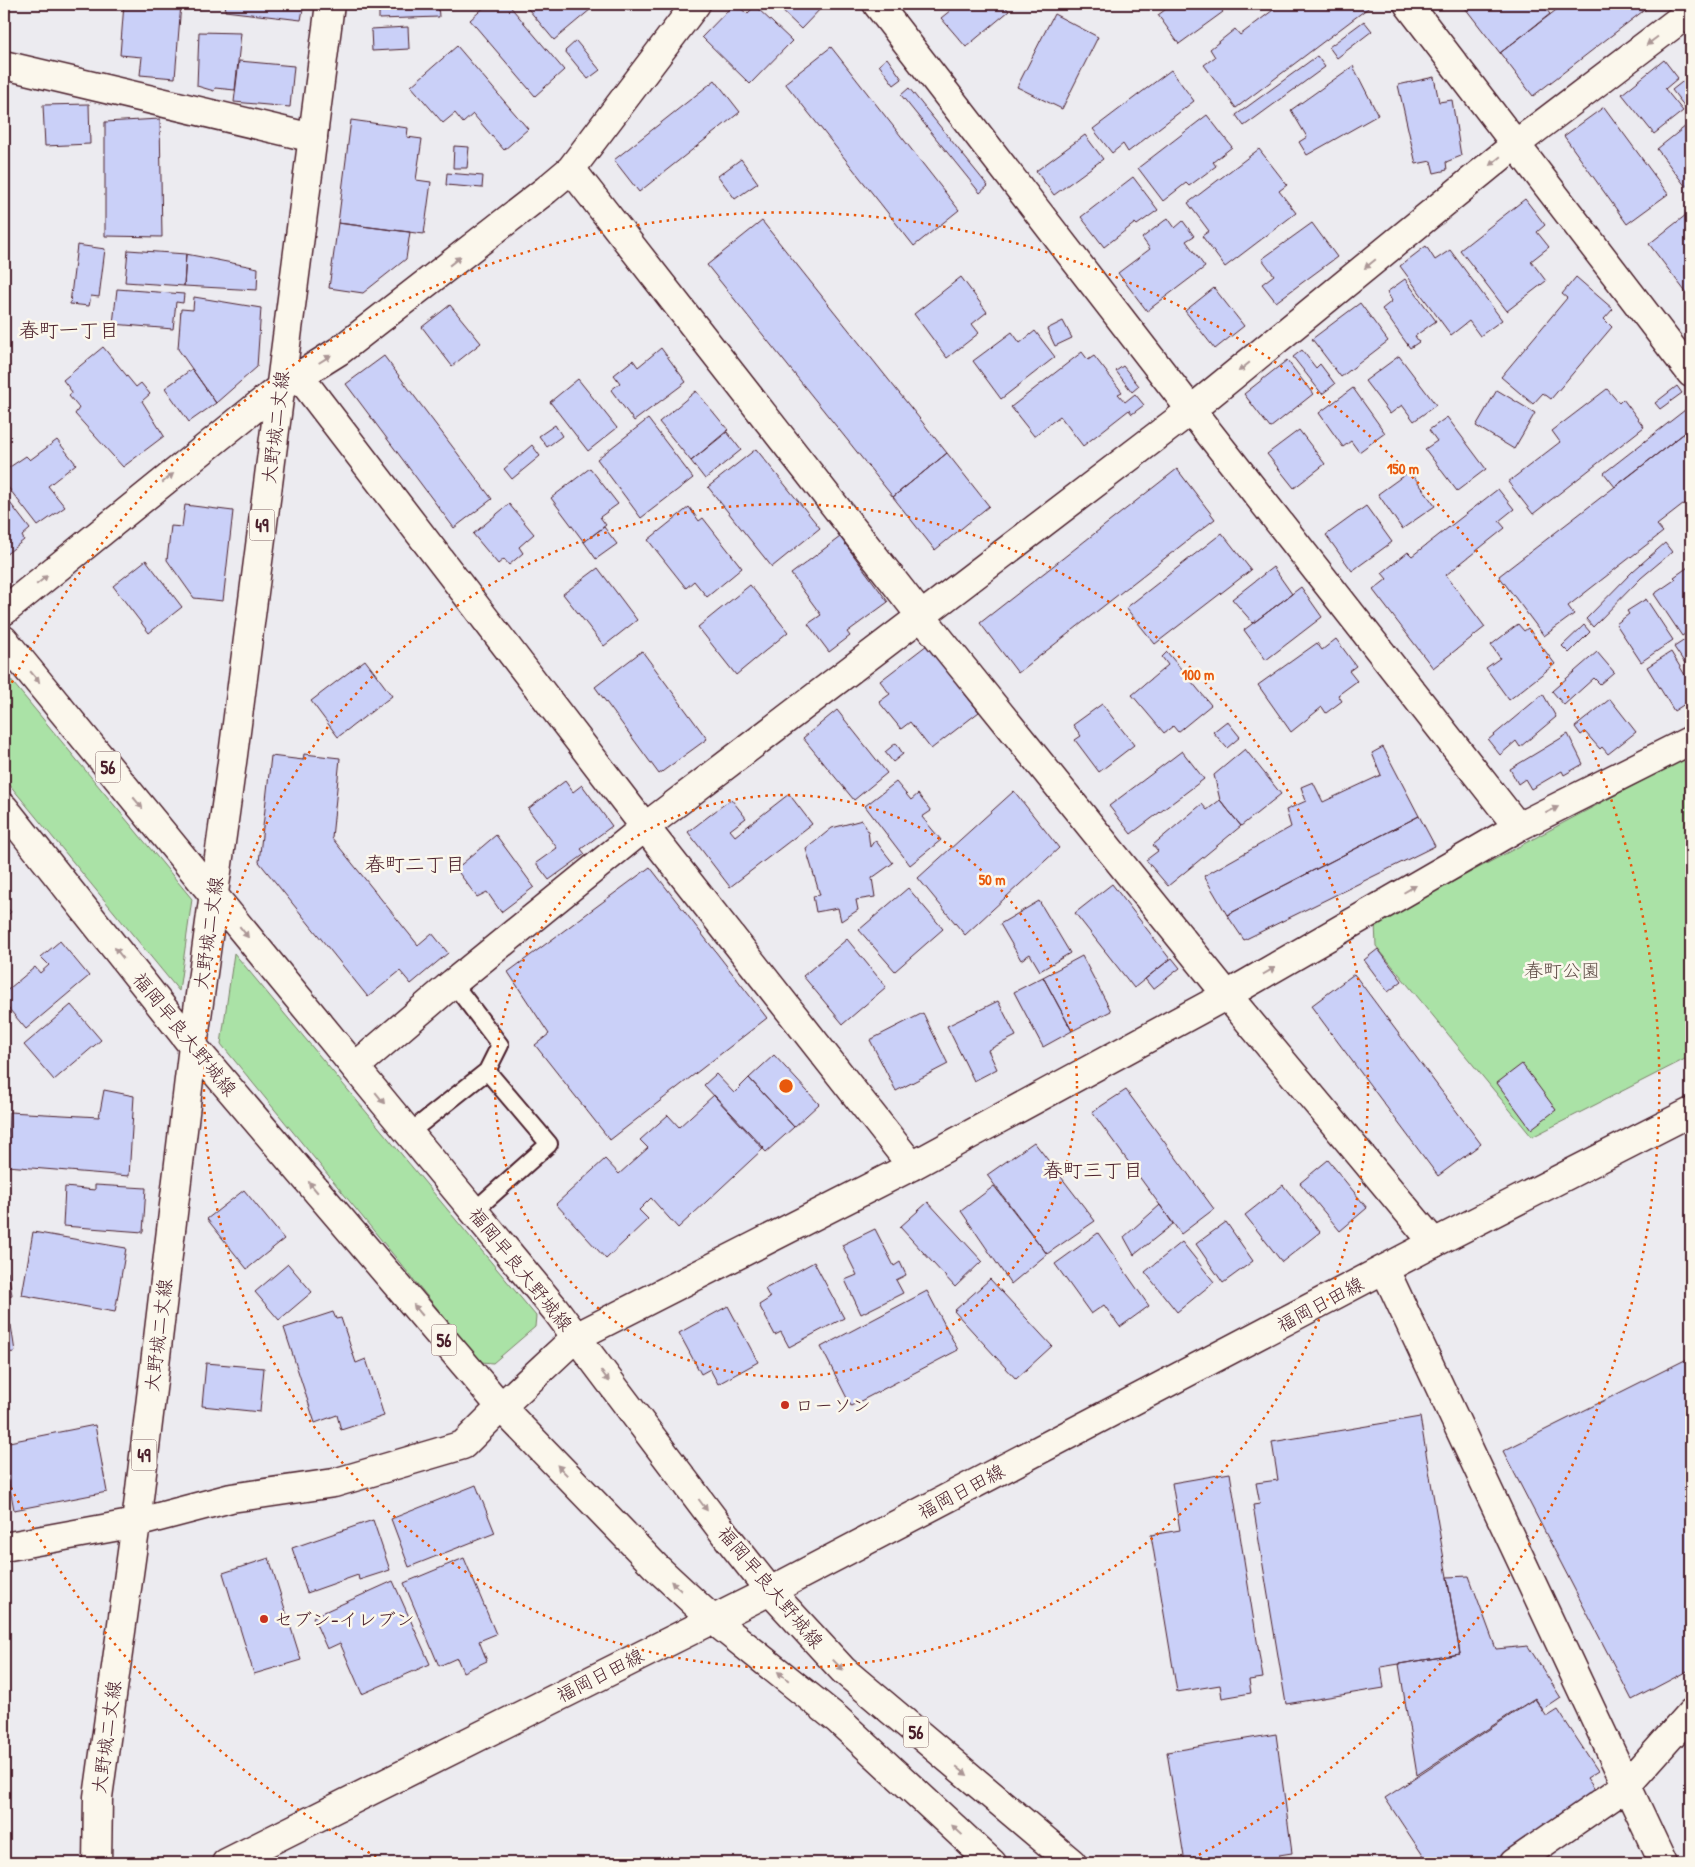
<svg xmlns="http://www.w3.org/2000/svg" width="1695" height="1867" font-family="'Patrick Hand','Klee One',sans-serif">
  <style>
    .green { fill: #aae2a6; stroke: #7a8068 }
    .building { fill: #cad0f8; stroke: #4a1f2b }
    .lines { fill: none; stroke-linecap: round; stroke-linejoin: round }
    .service-casing { stroke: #4a1f2b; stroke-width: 20 }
    .minor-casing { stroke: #4a1f2b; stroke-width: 31 }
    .secondary-casing { stroke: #4a1f2b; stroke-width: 31 }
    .primary-casing { stroke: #4a1f2b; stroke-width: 31 }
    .service { stroke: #fbf7ec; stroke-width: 16 }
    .minor { stroke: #fbf7ec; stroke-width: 28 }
    .secondary { stroke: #fbf7ec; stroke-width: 28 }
    .primary { stroke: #fbf7ec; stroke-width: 28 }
    .oneway { fill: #ab9695 }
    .ring { fill: none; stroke: #e8590c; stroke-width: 2.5; stroke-dasharray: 2.5 5 }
    .poi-dot { fill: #c8321e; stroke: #fbf7ec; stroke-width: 2 }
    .labels { text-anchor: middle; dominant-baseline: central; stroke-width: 5; stroke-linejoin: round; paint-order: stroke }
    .shield { fill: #fbf7ec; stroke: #7f6065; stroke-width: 1 }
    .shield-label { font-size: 18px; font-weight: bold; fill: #4a1f2b }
    .street-label { font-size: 19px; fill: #4a1f2b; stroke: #fbf7ec }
    .park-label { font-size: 19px; fill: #62504a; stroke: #fbf7ec }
    .poi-label { font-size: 19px; fill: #4a1f2b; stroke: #fbf7ec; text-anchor: start }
    .neighbourhood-label { font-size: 20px; fill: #4a1f2b; stroke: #fbf7ec }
    .centre { fill: #e8590c; stroke: #fbf7ec; stroke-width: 2.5 }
    .ring-label { font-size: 15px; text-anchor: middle; font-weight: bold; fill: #e8590c; stroke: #fbf7ec; stroke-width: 5; stroke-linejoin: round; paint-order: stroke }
  </style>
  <rect width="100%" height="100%" fill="#ecebf0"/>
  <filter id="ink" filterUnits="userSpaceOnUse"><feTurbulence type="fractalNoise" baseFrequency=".02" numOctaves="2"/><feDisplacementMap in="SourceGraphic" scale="10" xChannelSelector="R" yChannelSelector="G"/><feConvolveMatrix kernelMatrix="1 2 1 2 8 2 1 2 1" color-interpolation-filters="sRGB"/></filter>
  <g filter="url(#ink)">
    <path class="green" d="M4 672 192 899 179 991 4 778Z
      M1691 755V1056L1532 1137 1376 946 1375 923Z
      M234 953 536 1316 535 1327 493 1363 481 1362 221 1044Z"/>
    <path class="building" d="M124 4H181L175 78 140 75 142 57 120 55Z
      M226 4H304L301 20 225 11Z
      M379 4H438L439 17 379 19Z
      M488 4H508L564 70 535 96 470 20Z
      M524 4H587L591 9 554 40Z
      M623 4H637L628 10Z
      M734 4H736L747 14 755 6 792 41 750 84 702 37Z
      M775 4H825L801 29Z
      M946 4H1003L1009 11 966 47 941 18 951 10Z
      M1173 4H1217L1223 12 1179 44 1158 15Z
      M1281 4H1371L1372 5 1236 108 1204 65 1215 57 1210 49 1235 29 1240 35Z
      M1462 4H1542L1550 14 1500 53Z
      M1564 4H1643L1647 8 1533 96 1500 53Z
      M1054 14 1098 37 1062 109 1017 87Z
      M1364 21 1372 31 1337 58 1329 47Z
      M408 27 409 49 372 51 371 29Z
      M199 32 241 33 235 90 215 88 214 91 197 86Z
      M576 41 600 70 588 79 565 51Z
      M457 46 528 129 504 150 473 114 463 123 455 113 443 123 411 86Z
      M831 47 959 210 914 246 785 83Z
      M1317 56 1325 67 1244 126 1236 115Z
      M887 58 902 79 894 85 879 65Z
      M1664 60 1678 78 1665 89 1683 111 1654 134 1622 94Z
      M239 61 294 66 290 107 234 102Z
      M1353 66 1378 115 1307 155 1299 142 1307 137 1291 110Z
      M1171 70 1194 101 1128 152 1123 144 1112 153 1093 129Z
      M1691 75V115L1672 90Z
      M1434 77 1439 102 1452 100 1461 156 1446 162 1447 170 1434 173 1431 161 1416 164 1398 85Z
      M715 80 740 112 639 192 614 160Z
      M909 88 988 186 980 193 901 95Z
      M89 104 90 144 45 146 43 105Z
      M1604 107 1668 194 1627 224 1564 136Z
      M1207 115 1232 147 1213 162 1216 166 1189 186 1186 183 1163 201 1138 168Z
      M160 119 162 237 105 236V122Z
      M351 120 408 128 407 137 422 139 416 180 431 182 424 234 338 223Z
      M1691 122V182L1686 187 1657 149Z
      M1085 135 1103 159 1054 195 1036 171Z
      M454 146 469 147 467 168H453Z
      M1259 149 1287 185 1279 191 1296 213 1225 267 1202 236 1209 231 1188 203Z
      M741 159 758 183 735 199 718 176Z
      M447 173 483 176 482 188 446 185Z
      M1133 177 1158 210 1137 225 1135 223 1104 247 1081 217Z
      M1525 199 1545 225 1537 232 1549 247 1531 261 1546 281 1507 311 1460 250Z
      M1691 211V299L1649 244Z
      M1168 218 1175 228 1183 221 1194 236 1186 241 1205 267 1147 311 1118 273 1150 249 1142 238Z
      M762 221 947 453 893 497 707 265Z
      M338 223 410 232 406 259 363 293 329 288Z
      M1312 223 1337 257 1276 302 1262 284 1274 275 1262 259Z
      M77 245 105 249 99 297 91 296 89 306 70 304Z
      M1426 246 1435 260 1450 250 1502 320 1480 336 1469 321 1451 335 1400 266Z
      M128 250 186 254 184 286 125 282Z
      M186 254 258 268 257 290 184 286Z
      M961 277 987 312 972 324 979 333 947 358 914 314Z
      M1576 277 1613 309 1604 319 1612 327 1551 399 1543 393 1533 404 1501 377 1567 298 1562 294Z
      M1405 279 1436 321 1415 336 1419 342 1410 348 1382 309 1392 301 1387 292Z
      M1214 288 1244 326 1215 349 1185 311Z
      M117 289 184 294 183 303 176 302 173 329 113 324Z
      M194 297 261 308 257 367 216 403 178 349 181 309 193 310Z
      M1360 303 1388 341 1341 377 1312 339Z
      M450 305 481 343 452 366 422 327Z
      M1063 321 1072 338 1055 346 1047 329Z
      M1035 331 1055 357 1001 399 973 361 1012 332 1020 343Z
      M103 347 136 387 141 383 150 394 142 401 164 436 123 467 75 414 79 408 69 396 72 392 63 380Z
      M661 348 686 382 634 421 611 390 620 383 614 375 633 360 638 367Z
      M1302 350 1316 368 1320 364 1335 384 1322 394 1293 357Z
      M4 351H7L9 408H4Z
      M1082 352 1088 360 1094 356 1122 392 1118 394 1125 402 1135 394 1144 405 1132 414 1129 410 1083 446 1060 416 1034 436 1011 407Z
      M384 356 492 499 454 528 346 384Z
      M1399 356 1436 405 1414 421 1402 405 1390 414 1365 381Z
      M1287 360 1313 394 1270 428 1244 394Z
      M1123 366 1139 386 1132 392 1116 371Z
      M192 369 216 403 189 422 165 388Z
      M578 379 617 428 588 451 550 402Z
      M1677 386 1682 393 1660 409 1655 403Z
      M1353 388 1385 433 1359 452 1351 441 1343 447 1319 413Z
      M1607 389 1619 403 1623 399 1644 427 1533 514 1508 482 1560 442 1552 431Z
      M1497 390 1535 413 1514 449 1476 426Z
      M696 391 728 430 691 461 659 422Z
      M1685 410 1691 419V428L1615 487 1604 473Z
      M1447 417 1486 469 1457 491 1425 449 1437 441 1429 430Z
      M648 419 693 478 641 518 597 459Z
      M555 425 562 436 547 447 539 436Z
      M1691 428V505L1688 501 1657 525 1663 532 1568 606 1574 614 1544 636 1499 576Z
      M1299 430 1325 464 1294 488 1267 454Z
      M727 432 741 450 705 479 691 461Z
      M57 440 76 464 48 486 65 507 38 526 4 482V471L26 456 30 460Z
      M532 445 540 456 512 479 504 469Z
      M756 449 820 528 772 567 708 487Z
      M947 453 989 506 935 550 893 497Z
      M590 468 618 504 600 517 606 525 584 542 551 498Z
      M1177 469 1215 519 1018 673 980 623Z
      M1410 471 1435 506 1402 529 1378 494Z
      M1498 489 1514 509 1499 521 1505 528 1446 575 1485 627 1433 668 1373 590 1387 579 1382 573 1408 552 1412 556Z
      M4 495 30 529 22 536 24 540 4 556Z
      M509 504 534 534 519 547 523 553 509 565 504 559 498 564 473 534Z
      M185 505 233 511 223 601 194 598 167 560 171 526 182 527Z
      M1366 506 1392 542 1352 571 1326 535Z
      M689 507 699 521 703 518 742 568 707 597 694 581 686 588 648 540Z
      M604 527 617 544 596 559 584 542Z
      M1222 533 1251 570 1155 644 1126 608Z
      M840 537 888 602 847 632 850 636 829 652 808 624 821 615 791 574Z
      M1665 543 1672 552 1641 578 1593 627 1586 619 1633 571Z
      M146 560 182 607 149 633 113 586Z
      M1691 565V630L1682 636 1654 594 1676 579 1674 577Z
      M1273 567 1292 594 1253 623 1232 599Z
      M598 568 637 620 604 646 563 594Z
      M750 585 788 632 736 675 698 627Z
      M1301 587 1322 617 1266 660 1244 630Z
      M1646 599 1673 640 1641 662 1616 624 1629 614 1627 611Z
      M1518 624 1524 631 1528 628 1555 664 1509 700 1486 668 1500 658 1491 645Z
      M1584 625 1590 632 1569 653 1562 646Z
      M1691 636V670L1690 671 1674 647Z
      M1336 639 1356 666 1349 671 1357 681 1338 695 1342 701 1326 713 1322 707 1291 732 1258 685 1317 643 1322 650Z
      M927 645 979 712 931 749 910 722 901 729 879 702 890 694 880 681Z
      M642 651 707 739 659 774 595 687Z
      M1167 652 1211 705 1178 732 1173 726 1164 733 1132 695 1168 665 1162 657Z
      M1597 652 1614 672 1600 684 1594 678 1564 705 1552 691Z
      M1671 652 1691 685V700L1674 711 1647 667Z
      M365 660 392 696 338 737 311 701Z
      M1543 694 1556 717 1520 747 1516 741 1500 755 1488 740Z
      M1610 699 1636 732 1608 754 1602 747 1600 749 1585 732 1581 735 1575 727Z
      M1102 704 1134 745 1099 772 1075 740 1081 736 1073 725Z
      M837 710 887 773 854 800 803 738Z
      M1227 721 1240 737 1227 748 1213 732Z
      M1568 734 1583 764 1564 775 1562 771 1531 789 1525 779 1518 784 1510 769Z
      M896 743 903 754 893 762 885 752Z
      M1383 747 1419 816 1227 915 1204 876 1291 827 1286 810 1306 801 1301 787 1313 782 1323 802 1381 775 1372 753Z
      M1245 749 1281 794 1241 826 1220 800 1214 775Z
      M1182 751 1204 779 1131 834 1109 806Z
      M304 754 340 758 332 838 418 945 432 933 448 953 411 984 400 971 368 997 259 862 271 756 303 760Z
      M565 781 573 792 582 785 612 826 581 849 585 854 549 880 536 863 557 848 528 809Z
      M896 782 911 800 918 794 931 811 922 817 941 840 910 865 865 806Z
      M1014 791 1059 848 965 935 918 878Z
      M789 794 812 824 730 887 688 832 731 799 746 818 730 830 735 836Z
      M1220 800 1241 826 1168 886 1146 860 1158 851 1153 845 1202 804 1207 810Z
      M1419 816 1435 846 1244 940 1227 915Z
      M862 820 868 831 870 847 875 840 893 863 872 878 875 897 856 900 858 910 841 921 838 908 816 912 813 896 820 895 806 849 832 828Z
      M496 835 534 887 501 912 487 892 477 897 456 869Z
      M650 867 767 1018 610 1140 535 1045 549 1034 508 972Z
      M1112 884 1170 959 1134 988 1075 913Z
      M908 888 943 929 895 971 859 930Z
      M1039 901 1070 953 1040 971 1030 954 1021 960 1000 924Z
      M4 904 11 912 4 919Z
      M847 939 886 987 843 1024 803 976Z
      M60 941 89 976 26 1029 4 1003V993L35 967 40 973 49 965 41 957Z
      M1378 949 1402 981 1388 992 1364 960Z
      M1082 956 1111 1011 1072 1031 1043 977Z
      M1172 958 1180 968 1153 989 1145 979Z
      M1354 974 1481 1144 1438 1176 1311 1006Z
      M1043 977 1072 1031 1043 1047 1014 992Z
      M998 1001 1016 1036 988 1050 997 1069 974 1081 947 1026Z
      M71 1005 101 1040 54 1080 24 1045Z
      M923 1013 948 1064 896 1091 870 1040Z
      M774 1055 819 1104 794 1127 749 1078Z
      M1522 1064 1556 1110 1531 1129 1497 1083Z
      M716 1074 734 1093 749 1078 794 1127 766 1152 704 1085Z
      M104 1090 134 1096 129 1176 7 1166 9 1112 99 1117Z
      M1126 1090 1214 1209 1181 1234 1092 1112Z
      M714 1095 764 1148 678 1228 651 1198 639 1210 648 1219 606 1259 556 1204 605 1159 619 1174 648 1148 640 1140 668 1115 679 1127Z
      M1034 1142 1095 1221 1047 1254 987 1175Z
      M1328 1160 1367 1208 1340 1231 1300 1183Z
      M95 1185 146 1188 143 1232 63 1226 65 1187 95 1190Z
      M1283 1185 1320 1232 1282 1262 1245 1215Z
      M994 1186 1047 1254 1011 1284 961 1211Z
      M244 1190 284 1239 247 1269 207 1219Z
      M928 1202 982 1261 955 1287 900 1227Z
      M1160 1205 1173 1224 1134 1255 1124 1237Z
      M1226 1222 1253 1261 1223 1283 1196 1244Z
      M875 1229 894 1266 900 1262 906 1275 896 1280 903 1293 861 1314 845 1280 857 1275 842 1245Z
      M33 1232 126 1248 115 1312 22 1295Z
      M1098 1233 1149 1306 1120 1327 1104 1305 1091 1314 1055 1264Z
      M1182 1242 1214 1282 1177 1312 1145 1272Z
      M4 1258 6 1273 8 1272 12 1295 4 1297Z
      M814 1262 844 1318 789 1347 781 1332 775 1335 759 1305 770 1298 765 1289Z
      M288 1264 312 1292 279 1320 255 1292Z
      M990 1279 1052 1346 1016 1379 954 1311Z
      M927 1291 958 1350 851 1406 821 1347Z
      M728 1306 758 1362 718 1384 710 1369 701 1374 679 1333Z
      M333 1312 336 1319 341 1318 356 1363 366 1359 384 1416 341 1430 337 1415 315 1423 284 1328Z
      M11 1325 15 1352 4 1353V1326Z
      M1691 1357V1669L1632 1700 1503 1451Z
      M206 1363 264 1368 260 1412 202 1406Z
      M1420 1417 1460 1654 1381 1667 1384 1688 1286 1704 1253 1505 1260 1504 1256 1483 1278 1480 1272 1442Z
      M95 1425 107 1492 14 1510 4 1455V1443Z
      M1230 1473 1263 1678 1249 1680 1251 1693 1222 1698 1220 1685 1177 1692 1151 1535 1180 1530 1172 1483Z
      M476 1485 495 1533 409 1567 391 1519Z
      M373 1520 390 1570 359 1580 358 1575 307 1593 292 1548Z
      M269 1558 301 1660 254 1674 223 1573Z
      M464 1558 496 1634 479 1641 487 1661 463 1672 457 1658 439 1666 404 1583Z
      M1469 1576 1496 1649 1528 1646 1561 1698 1543 1710 1535 1698 1417 1775 1399 1664 1460 1654 1447 1577Z
      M393 1581 430 1664 362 1694 340 1643 327 1649 313 1617Z
      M1535 1699 1547 1717 1558 1710 1598 1771 1587 1778 1598 1794 1494 1863H1428L1385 1798Z
      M1276 1734 1292 1853 1279 1855 1280 1863H1256V1859L1231 1863H1185L1167 1752Z"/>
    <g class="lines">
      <g class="service-casing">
        <path id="service" d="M409 1133 487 1071 500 1045 453 983
          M474 1211 549 1144 487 1071"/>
      </g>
      <g class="minor-casing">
        <path id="minor" d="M877 4 1191 410 1518 827
          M1408 4 1691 373
          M4 65 313 138
          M571 169 921 616 1227 995 1434 1243
          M299 376 645 827 912 1166
          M4 611 256 407 280 388 339 351 546 190 571 169 696 4
          M355 1067 453 983 645 827 1191 410 1516 144 1691 11
          M1385 1270 1663 1863
          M4 1547 136 1523 231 1498 334 1483 463 1445 501 1407 576 1337 912 1166 1227 995 1518 827 1691 740
          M1514 1863 1626 1786 1691 1713"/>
      </g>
      <g class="secondary-casing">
        <path id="secondary" d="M226 1863 770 1591 1434 1243 1691 1112"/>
      </g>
      <g class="primary-casing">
        <path id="primary" d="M4 640 409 1133 555 1309 724 1533 770 1591 843 1670 1072 1863
          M4 808 193 1046 501 1407 655 1566 712 1619 837 1719 992 1863
          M97 1863 98 1797 136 1523 193 1046 233 755 330 4"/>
      </g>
      <use href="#service" class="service"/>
      <use href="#minor" class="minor"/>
      <use href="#secondary" class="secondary"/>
      <use href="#primary" class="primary"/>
    </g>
    <defs><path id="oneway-solid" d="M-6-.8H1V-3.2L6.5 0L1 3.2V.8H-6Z" transform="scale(1.25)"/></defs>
    <g class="oneway">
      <use href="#oneway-solid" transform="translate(1652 41) rotate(143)"/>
      <use href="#oneway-solid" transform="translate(1495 161) rotate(141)"/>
      <use href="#oneway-solid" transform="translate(455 261) rotate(-38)"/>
      <use href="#oneway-solid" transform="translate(1370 264) rotate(141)"/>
      <use href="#oneway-solid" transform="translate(325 359) rotate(-32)"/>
      <use href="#oneway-solid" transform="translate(1244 367) rotate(141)"/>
      <use href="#oneway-solid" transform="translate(168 478) rotate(-39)"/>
      <use href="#oneway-solid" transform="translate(42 580) rotate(-39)"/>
      <use href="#oneway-solid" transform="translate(35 677) rotate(50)"/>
      <use href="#oneway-solid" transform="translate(138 803) rotate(50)"/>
      <use href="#oneway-solid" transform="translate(1552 810) rotate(-27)"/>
      <use href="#oneway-solid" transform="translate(1410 889) rotate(-30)"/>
      <use href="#oneway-solid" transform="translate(244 932) rotate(52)"/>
      <use href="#oneway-solid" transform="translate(119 953) rotate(-129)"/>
      <use href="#oneway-solid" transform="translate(1269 971) rotate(-30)"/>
      <use href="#oneway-solid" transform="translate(380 1098) rotate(51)"/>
      <use href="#oneway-solid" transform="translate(313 1187) rotate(-130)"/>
      <use href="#oneway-solid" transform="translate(418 1310) rotate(-130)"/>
      <use href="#oneway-solid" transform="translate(605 1376) rotate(53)"/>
      <use href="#oneway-solid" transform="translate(562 1470) rotate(-134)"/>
      <use href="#oneway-solid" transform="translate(703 1505) rotate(53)"/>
      <use href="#oneway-solid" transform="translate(676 1586) rotate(-137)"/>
      <use href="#oneway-solid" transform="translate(838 1665) rotate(46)"/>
      <use href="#oneway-solid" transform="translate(783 1676) rotate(-141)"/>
      <use href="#oneway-solid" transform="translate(962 1771) rotate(39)"/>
      <use href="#oneway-solid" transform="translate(957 1830) rotate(-137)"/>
    </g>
  </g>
  <g class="ring">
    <circle cx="786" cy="1086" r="291"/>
    <circle cx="786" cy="1086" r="582"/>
    <path d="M383 1860A873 873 0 0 1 5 1476M5 696A873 873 0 1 1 1189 1860"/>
  </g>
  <g class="poi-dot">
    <circle cx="785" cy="1405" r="5"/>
    <circle cx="264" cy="1619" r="5"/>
  </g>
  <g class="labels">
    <g class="shield">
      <rect x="249.5" y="509.5" width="25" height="31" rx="4"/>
      <rect x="95.5" y="751.5" width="25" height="31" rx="4"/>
      <rect x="431.5" y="1324.5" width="25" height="31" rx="4"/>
      <rect x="131.5" y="1439.5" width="25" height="31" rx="4"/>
      <rect x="903.5" y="1716.5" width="25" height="31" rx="4"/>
    </g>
    <g class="shield-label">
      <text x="262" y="525">49</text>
      <text x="108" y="767">56</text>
      <text x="444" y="1340">56</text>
      <text x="144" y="1455">49</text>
      <text x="916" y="1732">56</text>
    </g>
    <g class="street-label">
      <text transform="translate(275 427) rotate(-83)">大野城二丈線</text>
      <text transform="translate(208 933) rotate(-82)">大野城二丈線</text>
      <text transform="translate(185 1034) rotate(51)">福岡早良大野城線</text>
      <text transform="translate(521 1269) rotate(51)">福岡早良大野城線</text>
      <text transform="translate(1320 1304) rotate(-28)">福岡日田線</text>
      <text transform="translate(158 1335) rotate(-83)">大野城二丈線</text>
      <text transform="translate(961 1491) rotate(-28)">福岡日田線</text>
      <text transform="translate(771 1587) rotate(50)">福岡早良大野城線</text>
      <text transform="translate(600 1675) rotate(-27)">福岡日田線</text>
      <text transform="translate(106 1737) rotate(-82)">大野城二丈線</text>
    </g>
    <g class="park-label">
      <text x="1562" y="970">春町公園</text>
    </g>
    <g class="poi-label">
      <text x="795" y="1405">ローソン</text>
      <text x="274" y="1619">セブン-イレブン</text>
    </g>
    <g class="neighbourhood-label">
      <text x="69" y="329">春町一丁目</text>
      <text x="415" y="863">春町二丁目</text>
      <text x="1093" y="1169">春町三丁目</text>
    </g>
  </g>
  <circle cx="786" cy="1086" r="8" class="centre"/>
  <g class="ring-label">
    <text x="1403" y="474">150 m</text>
    <text x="1198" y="680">100 m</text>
    <text x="992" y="885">50 m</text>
  </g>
  <rect width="1695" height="1867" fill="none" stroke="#fbf7ec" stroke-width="20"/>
  <rect x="10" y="10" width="1675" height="1847" fill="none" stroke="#4a1f2b" stroke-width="2" filter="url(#ink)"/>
</svg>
